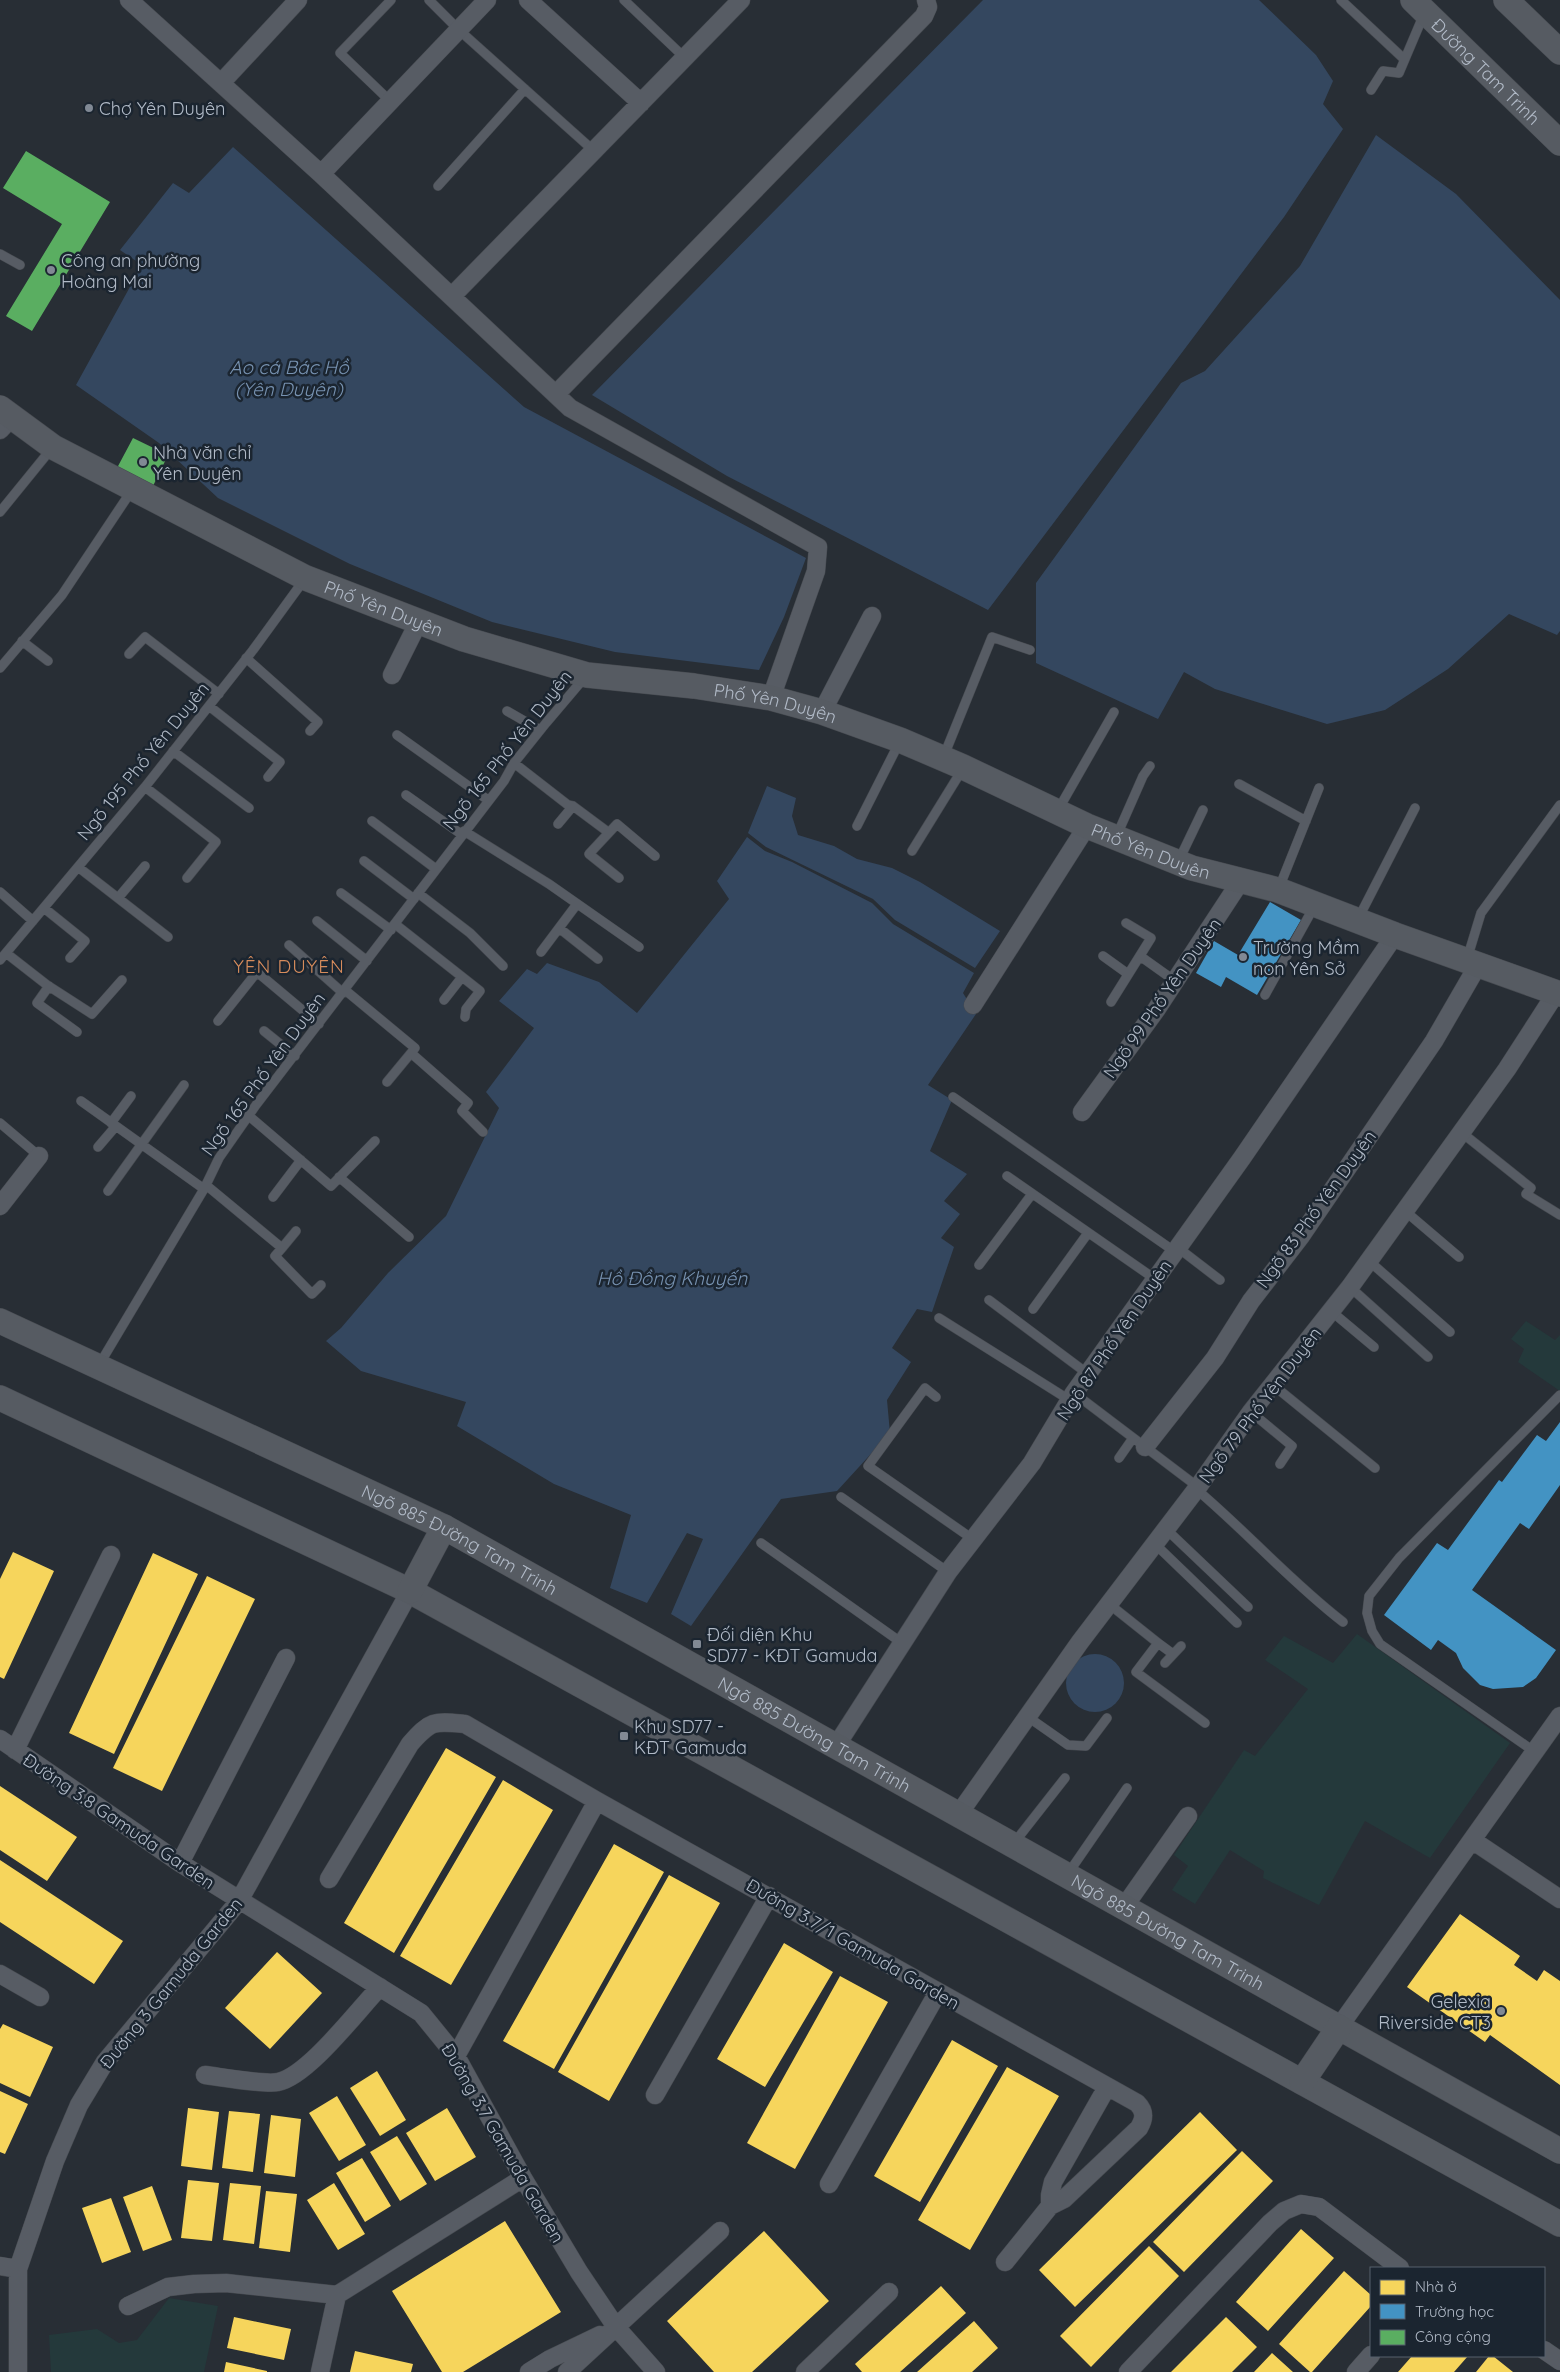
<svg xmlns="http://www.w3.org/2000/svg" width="1560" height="2372" font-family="Quicksand,sans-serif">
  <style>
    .green { fill: #24393b }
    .water { fill: #34475f }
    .homes { fill: #f6d55c }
    .schools { fill: #4393c3 }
    .public { fill: #5aae61 }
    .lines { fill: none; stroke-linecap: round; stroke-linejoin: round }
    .lane-casing { stroke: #464a50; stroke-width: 10 }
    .street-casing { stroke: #464a50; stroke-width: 19 }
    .secondary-casing { stroke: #464a50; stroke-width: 26 }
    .lane { stroke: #575c64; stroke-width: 9 }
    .street { stroke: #575c64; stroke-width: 18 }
    .secondary { stroke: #565b62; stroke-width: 25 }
    .poi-dot { fill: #818994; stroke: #1b2530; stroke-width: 2 }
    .labels { text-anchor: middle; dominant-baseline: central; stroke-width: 5; stroke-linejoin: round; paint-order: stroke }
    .street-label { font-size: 18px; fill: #b1bac7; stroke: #1b2530 }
    .poi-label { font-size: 18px; fill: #b1bac7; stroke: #1b2530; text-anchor: start }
    .water-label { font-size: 19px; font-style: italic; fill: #7792b1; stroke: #1b2530 }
    .neighbourhood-label { font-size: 19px; letter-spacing: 1px; fill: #d78c5c; stroke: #1b2530 }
  </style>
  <rect width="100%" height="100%" fill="#282e35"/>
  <path class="green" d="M1526 1321 1555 1340 1560 1335V1391L1518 1362 1524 1349 1511 1339Z
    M1357 1634 1510 1743 1430 1858 1365 1821 1319 1905 1263 1878 1264 1871 1230 1850 1195 1904 1172 1890 1188 1866 1174 1855 1244 1750 1255 1756 1308 1689 1265 1660 1284 1636 1333 1663Z
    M169 2298 218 2306 204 2372H51L49 2335 97 2329 119 2343 137 2340Z"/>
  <path class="water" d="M983 0H1259L1316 55 1333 81 1323 104 1343 129 1284 217 988 610 727 476 592 395Z
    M1376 135 1456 194 1560 300V631L1557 635 1509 614 1448 669 1385 710 1327 724 1215 689 1184 672 1158 719 1036 663V583L1181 383 1205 371 1300 266Z
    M233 147 524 407 806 558 784 617 759 670 615 652 492 622 350 564 218 498 159 443 76 385 142 265 120 250 173 183 189 193Z
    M767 786 796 798 792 816 798 835 834 846 857 859 892 868 920 882 1000 931 975 968 895 920 873 899 766 847 748 833Z
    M747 837 765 851 792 862 872 903 893 924 974 973 963 993 976 1014 928 1085 952 1100 930 1151 967 1174 944 1201 960 1214 941 1238 954 1247 932 1312 917 1309 892 1348 911 1362 887 1400 890 1433 837 1491 781 1499 691 1626 671 1614 703 1539 687 1533 647 1603 610 1588 631 1515 554 1484 457 1426 466 1402 361 1371 326 1341 341 1328 388 1273 446 1216 499 1108 486 1092 534 1028 499 1001 527 969 537 974 547 963 599 982 637 1013 729 899 717 881Z
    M1066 1683a29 29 0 1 1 58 0a29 29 0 1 1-58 0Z"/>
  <path class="homes" d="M13 1552 54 1571 4 1679 0 1677V1579Z
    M153 1553 198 1574 114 1754 69 1733Z
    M207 1576 255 1599 162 1791 113 1768Z
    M446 1748 496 1777 394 1953 344 1923Z
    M503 1780 553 1810 451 1985 400 1956Z
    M0 1786 77 1837 47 1881 0 1850Z
    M614 1844 664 1872 554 2069 503 2041Z
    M0 1860 123 1941 94 1984 0 1922Z
    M669 1875 720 1903 609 2101 558 2072Z
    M1460 1914 1520 1956 1514 1965 1537 1981 1544 1970 1560 1981V2085L1490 2035 1485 2042 1407 1987Z
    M784 1943 833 1972 765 2087 717 2059Z
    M277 1952 322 1993 270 2049 225 2008Z
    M840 1976 888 2002 795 2169 747 2143Z
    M3 2024 53 2047 30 2097 0 2083V2029Z
    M952 2040 998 2066 920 2202 874 2176Z
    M1007 2067 1059 2096 970 2250 918 2220Z
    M377 2071 406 2120 380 2136 350 2088Z
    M0 2091 28 2104 5 2154 0 2152Z
    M337 2096 366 2145 339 2161 309 2113Z
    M188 2108 219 2112 212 2170 181 2166Z
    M447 2108 476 2157 435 2181 406 2133Z
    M229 2111 260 2114 253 2172 222 2168Z
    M1200 2112 1237 2150 1075 2307 1039 2270Z
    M271 2115 301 2119 295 2177 264 2173Z
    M397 2136 427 2184 400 2201 370 2152Z
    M1242 2151 1273 2181 1184 2272 1153 2242Z
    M362 2158 391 2206 365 2222 336 2173Z
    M188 2180 219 2183 212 2241 181 2238Z
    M230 2183 261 2186 254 2244 223 2240Z
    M334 2183 365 2234 338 2250 307 2200Z
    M152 2186 172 2240 143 2251 123 2197Z
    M266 2191 297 2194 290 2252 259 2248Z
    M111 2198 131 2252 102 2263 82 2208Z
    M505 2221 561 2312 463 2372H442L392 2291Z
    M1301 2229 1334 2258 1268 2331 1236 2302Z
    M764 2231 829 2301 752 2372H714L667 2321Z
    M1149 2246 1179 2276 1091 2367 1060 2336Z
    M1344 2271 1371 2295V2306L1312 2372H1310L1279 2344Z
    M941 2286 966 2313 900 2372H862L855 2364Z
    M234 2317 291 2329 284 2360 227 2348Z
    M1226 2317 1257 2347 1232 2372H1171Z
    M974 2321 998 2348 972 2372H917Z
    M355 2351 413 2364 411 2372H350Z
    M1272 2353 1293 2372H1254Z
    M1412 2356H1468L1454 2372H1398Z
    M1489 2356H1493L1513 2372H1476Z
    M226 2362 267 2371V2372H224Z"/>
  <path class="schools" d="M1270 902 1301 920 1257 995 1226 977 1221 987 1196 973 1214 941 1238 955Z
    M1560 1422V1485L1529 1529 1520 1523 1472 1590 1556 1650 1536 1678 1523 1687 1493 1689 1480 1685 1463 1668 1456 1653 1438 1640 1431 1650 1384 1615 1437 1543 1448 1550 1499 1480 1502 1482 1537 1435 1546 1441Z"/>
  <path class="public" d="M26 151 110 202 32 331 6 316 62 224 3 188Z
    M133 438 168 455 153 486 117 468Z"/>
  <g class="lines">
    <g class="lane-casing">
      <path id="lane" d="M429 0 459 30 594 151
        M624 0 685 58
        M1341 0 1404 59
        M1371 90 1383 71 1399 73 1424 14
        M390 101 340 53 391 0
        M438 186 525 89
        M0 254 20 265
        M0 512 52 448
        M22 641 48 661
        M129 654 145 637 219 694
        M246 658 318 722 310 731
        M0 668 62 595 132 490
        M209 706 280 762 268 777
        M507 711 540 730
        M397 735 488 800
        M173 751 249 808
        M943 758 992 637 1030 650
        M514 763 568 805 573 806 608 832
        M1239 784 1306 821
        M145 787 216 842 187 878
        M406 795 461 834
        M1058 810 1114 712
        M372 821 436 869
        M558 824 573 806
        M857 826 899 743
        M464 831 549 884 639 947
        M1117 835 1143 776 1150 766
        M912 851 962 770
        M1179 860 1203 810
        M364 861 414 899
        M78 867 168 937
        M619 878 589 854 617 824 655 856
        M1279 888 1319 788
        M0 892 33 921
        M341 893 391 930
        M418 893 470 933 503 966
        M118 898 145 866
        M44 908 85 941 70 958
        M1358 919 1415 808
        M317 921 367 961
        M395 924 480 991 466 1009 465 1017
        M559 928 598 959
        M289 945 343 993
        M541 952 577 904
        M6 953 47 985 92 1014 122 980
        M1103 956 1128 974
        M1140 956 1175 981
        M1467 959 1481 913 1560 805
        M0 960 145 787 253 650 304 580
        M49 986 37 1003 77 1032
        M345 990 415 1048 411 1053 468 1103 462 1111 483 1132
        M1265 995 1315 905
        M444 1000 462 977
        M1111 1002 1151 938 1126 923
        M218 1021 257 972 319 1024
        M264 1031 295 1056
        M387 1082 411 1053
        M953 1097 1174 1251
        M81 1101 204 1189
        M249 1116 331 1186 375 1141
        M0 1123 39 1156
        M111 1123 131 1096
        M1461 1132 1531 1188 1526 1194 1560 1215
        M98 1147 116 1126
        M1007 1176 1155 1279
        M339 1177 409 1237
        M206 1185 282 1248 275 1256 312 1294 321 1285
        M108 1191 184 1085
        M273 1197 301 1160
        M1405 1211 1459 1257
        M1177 1247 1220 1280
        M282 1248 296 1231
        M1369 1261 1450 1332
        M979 1265 1032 1194
        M1350 1287 1428 1357
        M989 1300 1088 1374
        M1033 1309 1088 1233
        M1331 1311 1374 1347
        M939 1318 1071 1401
        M99 1365 204 1189 219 1158 256 1105 504 781 514 763 546 723 585 677
        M1273 1385 1375 1468
        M1074 1393 1198 1487
        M936 1397 925 1388 868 1466 974 1540
        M1251 1412 1292 1446 1280 1464
        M1119 1458 1133 1438
        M1196 1489C1247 1532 1291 1582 1343 1622
        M841 1497 948 1572
        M1166 1529 1248 1607
        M761 1543 902 1643
        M1155 1544 1237 1623
        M1109 1604 1158 1643 1136 1672 1205 1723
        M1158 1643 1173 1654
        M1165 1663 1181 1646
        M1028 1717 1068 1745 1086 1746 1107 1718
        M1535 1752 1380 1644 1372 1631 1367 1613 1369 1596 1399 1558 1560 1395
        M1014 1843 1065 1778
        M1067 1875 1127 1788"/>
    </g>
    <g class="street-casing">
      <path id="street" d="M129 0 321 174 570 408 818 547 816 571 771 698
        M528 0 641 103
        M221 83 298 0
        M321 174 487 0
        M452 296 741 0
        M556 394 924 16 928 7 926 0
        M0 430 12 417
        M392 675 419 621
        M822 712 872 616
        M973 1005 1087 826
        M1082 1112 1156 1010 1240 882
        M0 1206 39 1156
        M1145 1447 1215 1358 1251 1301 1301 1236 1434 1041 1478 965
        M0 1739 180 1863 421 2013 456 2056 523 2178 579 2272 616 2327 656 2372
        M836 1746 948 1572 1032 1463 1074 1393 1242 1158 1395 935
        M15 1750 111 1555
        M958 1815 1080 1642 1198 1487 1251 1412 1350 1287 1507 1069 1556 993
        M1472 1840 1560 1899
        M180 1863 286 1658
        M329 1879 410 1744C431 1720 434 1721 465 1724L597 1801 1137 2103C1145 2111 1145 2118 1139 2128L1064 2199 1050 2206 1005 2262
        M1124 1907 1188 1816
        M0 1974 40 1997
        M1339 2027 1560 1716
        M456 2056 597 1801
        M205 2075C221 2077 265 2085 278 2082 308 2076 357 2011 380 1987
        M655 2095 769 1896
        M829 2184 938 1992
        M1050 2206V2195L1053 2182 1107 2087
        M0 2266 18 2269
        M128 2306 168 2287 194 2284 226 2283 337 2295 523 2178
        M1544 2350 1560 2361
        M18 2372V2269L55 2161 79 2105 105 2062 239 1901 410 1591
        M320 2372 337 2295
        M529 2372 550 2359 600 2335
        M567 2372 720 2231
        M805 2372 889 2292
        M1128 2372 1270 2223 1284 2211 1301 2204 1319 2207 1400 2268
        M1356 2372 1371 2355"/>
    </g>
    <g class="secondary-casing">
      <g id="secondary">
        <path id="s1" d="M1413 0 1560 143"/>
        <path d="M1506 0 1560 52"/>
        <path id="s2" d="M0 408 53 447 306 578 464 639 587 675 694 686 771 698 822 712 900 740 963 767 1087 826 1192 868 1278 890 1395 935 1560 994"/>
        <path id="s3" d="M0 1321 444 1527 1560 2151"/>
        <path d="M0 1398 410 1591 1560 2224"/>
        <path d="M410 1591 444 1527"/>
        <path d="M1302 2082 1339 2027"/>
      </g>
    </g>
    <use href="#lane" class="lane"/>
    <use href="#street" class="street"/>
    <use href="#secondary" class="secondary"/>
  </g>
  <g class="poi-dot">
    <circle cx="89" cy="108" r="5"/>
    <circle cx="51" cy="270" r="5"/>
    <circle cx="143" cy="462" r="5"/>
    <circle cx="1243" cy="957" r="5"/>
    <rect x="692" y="1639" width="10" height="10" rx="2.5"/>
    <rect x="619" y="1731" width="10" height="10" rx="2.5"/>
    <circle cx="1501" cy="2011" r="5"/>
  </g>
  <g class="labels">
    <g class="street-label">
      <text stroke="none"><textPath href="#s1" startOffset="102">Đường Tam Trinh</textPath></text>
      <text stroke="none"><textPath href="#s2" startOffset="434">Phố Yên Duyên</textPath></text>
      <text stroke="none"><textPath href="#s2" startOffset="839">Phố Yên Duyên</textPath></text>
      <text transform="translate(507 750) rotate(-52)">Ngõ 165 Phố Yên Duyên</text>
      <text transform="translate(143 761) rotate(-51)">Ngõ 195 Phố Yên Duyên</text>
      <text stroke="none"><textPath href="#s2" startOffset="1244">Phố Yên Duyên</textPath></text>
      <text transform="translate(1162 998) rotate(-55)">Ngõ 99 Phố Yên Duyên</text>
      <text transform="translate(263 1074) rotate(-54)">Ngõ 165 Phố Yên Duyên</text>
      <text transform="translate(1316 1209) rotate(-54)">Ngõ 83 Phố Yên Duyên</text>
      <text transform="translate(1114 1340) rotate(-56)">Ngõ 87 Phố Yên Duyên</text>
      <text transform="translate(1260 1405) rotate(-53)">Ngõ 79 Phố Yên Duyên</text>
      <text stroke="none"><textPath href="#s3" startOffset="509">Ngõ 885 Đường Tam Trinh</textPath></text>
      <text stroke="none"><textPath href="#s3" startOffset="914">Ngõ 885 Đường Tam Trinh</textPath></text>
      <text transform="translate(119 1821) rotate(34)">Đường 3.8 Gamuda Garden</text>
      <text stroke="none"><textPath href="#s3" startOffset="1319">Ngõ 885 Đường Tam Trinh</textPath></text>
      <text transform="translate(853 1944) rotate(30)">Đường 3.7/1 Gamuda Garden</text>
      <text transform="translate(171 1983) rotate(-51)">Đường 3 Gamuda Garden</text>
      <text transform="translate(503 2143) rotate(60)">Đường 3.7 Gamuda Garden</text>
    </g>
    <g class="poi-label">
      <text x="99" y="108">Chợ Yên Duyên</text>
      <text x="61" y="260">Công an phường<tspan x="61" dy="21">Hoàng Mai</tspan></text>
      <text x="153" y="452">Nhà văn chỉ<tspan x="153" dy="21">Yên Duyên</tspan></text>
      <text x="1253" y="947">Trường Mầm<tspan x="1253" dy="21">non Yên Sở</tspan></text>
      <text x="707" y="1634">Đối diện Khu<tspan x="707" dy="21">SD77 - KĐT Gamuda</tspan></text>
      <text x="634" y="1726">Khu SD77 -<tspan x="634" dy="21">KĐT Gamuda</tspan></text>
      <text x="1491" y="2001" text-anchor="end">Gelexia<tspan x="1491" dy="21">Riverside CT3</tspan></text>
    </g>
    <g class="water-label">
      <text x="289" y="367">Ao cá Bác Hồ<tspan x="289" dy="22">(Yên Duyên)</tspan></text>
      <text x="672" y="1278">Hồ Đồng Khuyến</text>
    </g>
    <g class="neighbourhood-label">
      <text x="289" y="966">YÊN DUYÊN</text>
    </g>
  </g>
  <rect x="1370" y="2267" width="175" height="90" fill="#1b2530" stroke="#57616c"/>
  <rect x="1380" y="2280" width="25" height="15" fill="#f6d55c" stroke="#57616c"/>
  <text x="1415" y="2292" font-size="15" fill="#b1bac7">Nhà ở</text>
  <rect x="1380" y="2304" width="25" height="15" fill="#4393c3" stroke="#57616c"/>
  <text x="1415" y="2317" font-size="15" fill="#b1bac7">Trường học</text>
  <rect x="1380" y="2330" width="25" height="15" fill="#5aae61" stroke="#57616c"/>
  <text x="1415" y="2342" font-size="15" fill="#b1bac7">Công cộng</text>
</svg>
